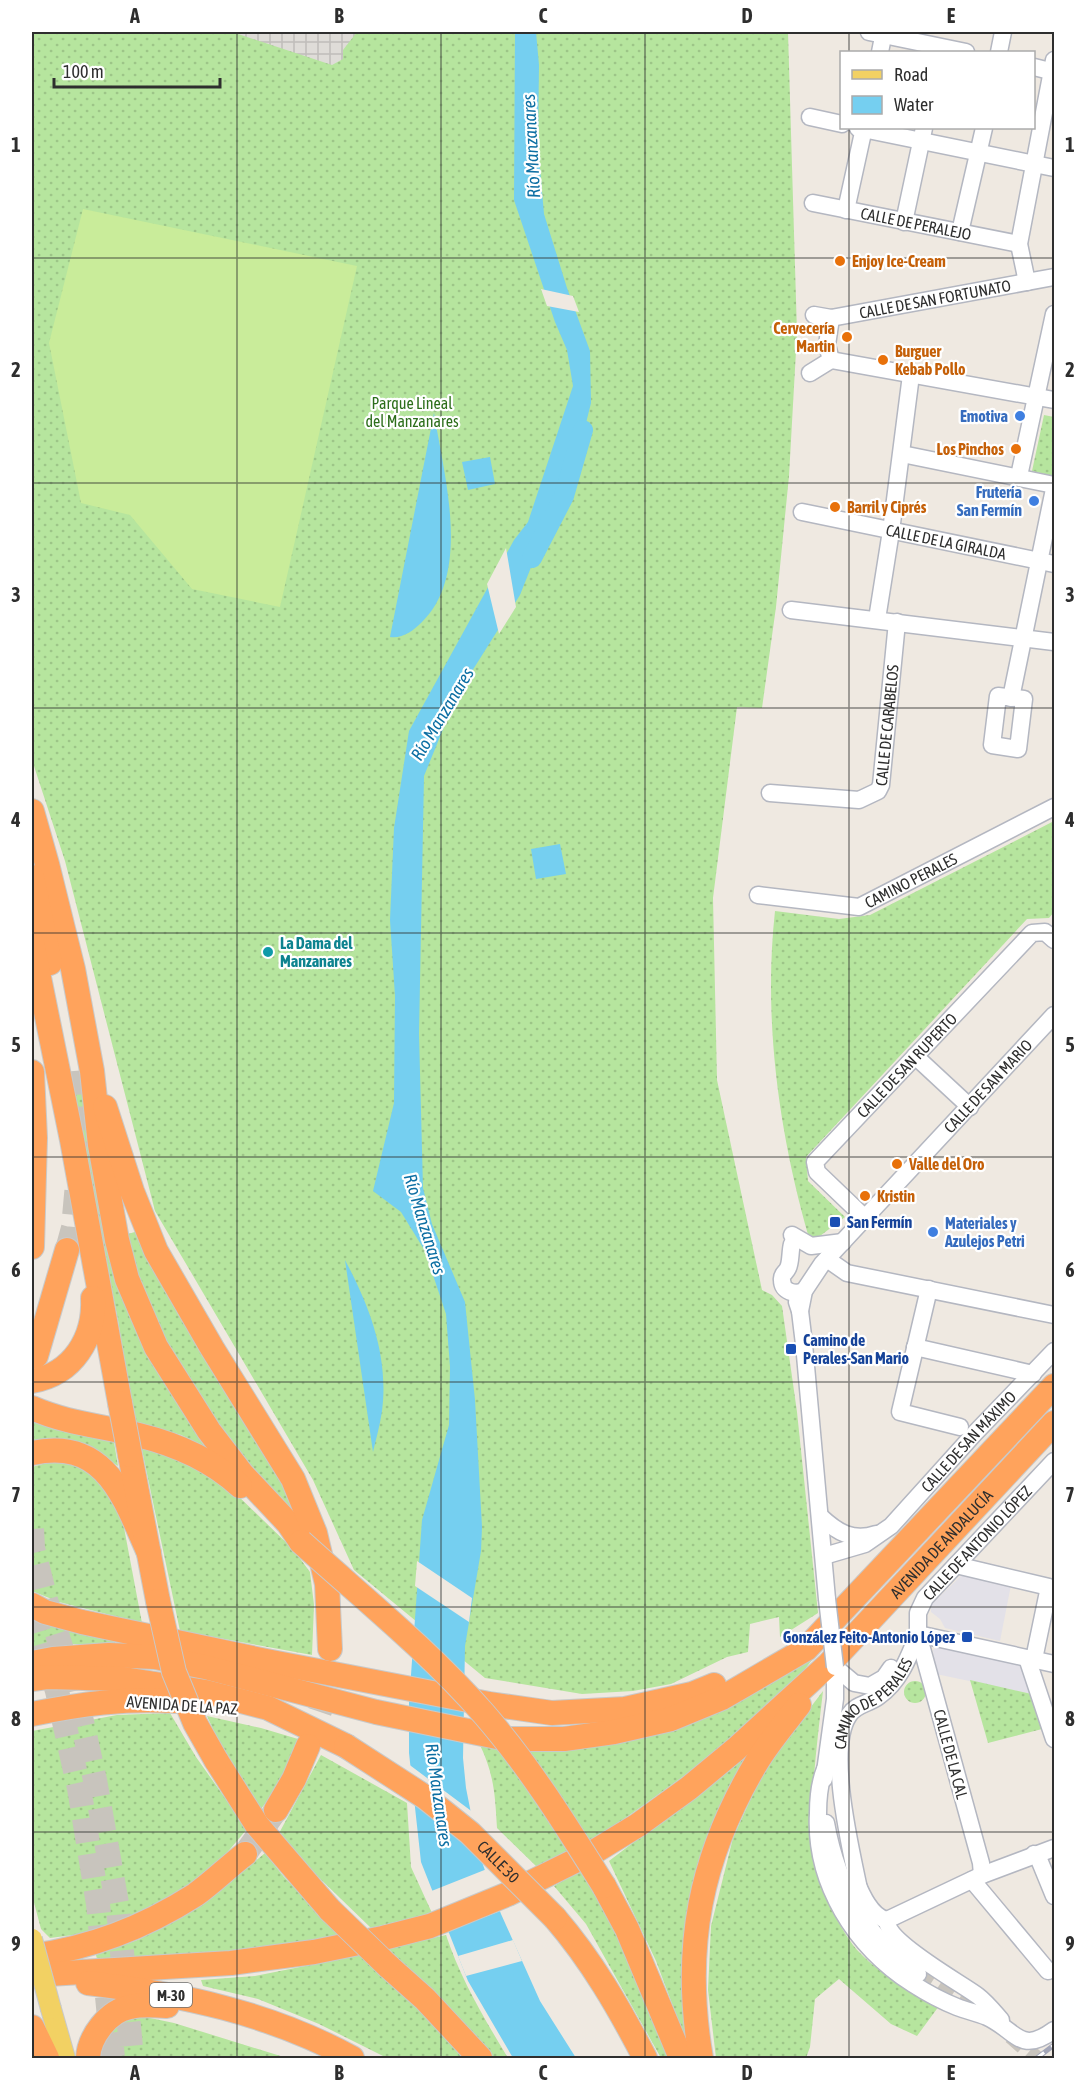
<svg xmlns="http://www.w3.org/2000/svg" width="1086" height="2090" font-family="'Asap Condensed',sans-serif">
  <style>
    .industrial { fill: #e3e1e8 }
    .grass { fill: url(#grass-dots) }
    .pitch { fill: #c9ec9a }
    .plaza { fill: url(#plaza-grid) }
    .water { fill: #75cff0 }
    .pier { fill: #efe9e1 }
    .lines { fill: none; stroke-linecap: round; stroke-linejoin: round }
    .river { stroke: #75cff0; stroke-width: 20 }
    .minor-tunnel { stroke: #c8c4bd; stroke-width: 16; stroke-dasharray: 16 8; stroke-linecap: butt }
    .highway-tunnel { stroke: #c8c4bd; stroke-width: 24; stroke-dasharray: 24 12; stroke-linecap: butt }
    .minor-casing { stroke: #b4b7c1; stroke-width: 19 }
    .major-casing { stroke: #c9c9c9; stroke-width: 22 }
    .highway-casing { stroke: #c9c9c9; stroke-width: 26 }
    .minor { stroke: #fff; stroke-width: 16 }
    .major { stroke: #f2d163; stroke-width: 20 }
    .highway { stroke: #ffa35c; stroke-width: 24 }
    .rail-casing { stroke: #a3a6b8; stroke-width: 5 }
    .rail { stroke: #fff; stroke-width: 3; stroke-dasharray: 9; stroke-linecap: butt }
    .minor-bridge-casing { stroke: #b4b7c1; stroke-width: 19; stroke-linecap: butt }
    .major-bridge-casing { stroke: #c9c9c9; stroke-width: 22; stroke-linecap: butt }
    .highway-bridge-casing { stroke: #c9c9c9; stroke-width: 26; stroke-linecap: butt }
    .minor-bridge { stroke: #fff; stroke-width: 16 }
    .major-bridge { stroke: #f2d163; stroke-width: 20 }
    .highway-bridge { stroke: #ffa35c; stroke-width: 24 }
    .grid { fill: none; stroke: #2e2e2e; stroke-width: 1.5; stroke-opacity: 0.55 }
    .food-dot { fill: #e8710a; stroke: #fff; stroke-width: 2 }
    .shop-dot { fill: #3f7fe0; stroke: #fff; stroke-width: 2 }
    .culture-dot { fill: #0f9aa8; stroke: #fff; stroke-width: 2 }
    .transit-dot { fill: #1a4fb4; stroke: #fff; stroke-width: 2 }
    .labels { text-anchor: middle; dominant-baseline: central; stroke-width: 4.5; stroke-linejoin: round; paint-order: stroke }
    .shield { fill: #fff; stroke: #6d6d6d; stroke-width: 1.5 }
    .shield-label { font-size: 15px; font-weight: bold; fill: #2e2e2e }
    .street-label { font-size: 16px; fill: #2e2e2e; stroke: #fff }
    .food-label { font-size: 16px; font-weight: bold; fill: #c56008; stroke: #fff; text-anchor: start }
    .park-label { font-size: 16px; fill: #2c6e1b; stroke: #fff }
    .shop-label { font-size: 16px; font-weight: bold; fill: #366cbe; stroke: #fff; text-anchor: end }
    .culture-label { font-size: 16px; font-weight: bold; fill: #0d838f; stroke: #fff; text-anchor: start }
    .transit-label { font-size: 16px; font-weight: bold; fill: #164399; stroke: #fff; text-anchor: start }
    .water-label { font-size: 18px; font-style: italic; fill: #0d6fa3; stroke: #fff }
    .neatline { fill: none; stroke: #2e2e2e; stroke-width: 2 }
    .grid-label { font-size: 20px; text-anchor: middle; font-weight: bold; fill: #2e2e2e }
  </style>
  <defs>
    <pattern id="grass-dots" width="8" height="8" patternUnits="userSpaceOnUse" patternTransform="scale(1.5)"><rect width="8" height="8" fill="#b6e59e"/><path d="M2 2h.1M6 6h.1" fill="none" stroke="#9dc588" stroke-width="1.8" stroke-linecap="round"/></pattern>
    <pattern id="plaza-grid" width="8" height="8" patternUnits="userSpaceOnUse" patternTransform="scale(1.5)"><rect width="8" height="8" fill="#dfdcd8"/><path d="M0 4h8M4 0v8" fill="none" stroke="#c0bdba"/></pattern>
  </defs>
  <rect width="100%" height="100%" fill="#efe9e1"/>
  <path class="industrial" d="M962 1575 1011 1585 1000 1641 945 1628 940 1619 931 1612V1605Z
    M941 1645 1026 1665 1036 1695 936 1674 933 1650Z"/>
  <path class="grass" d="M32 32H788L797 333 789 476 776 607 762 708 737 707 713 898 717 1080 762 1290 772 1295 782 1306 797 1412 818 1613 780 1637 779 1617 750 1624 748 1652 727 1657 671 1684 633 1691 582 1694 485 1678 354 1570 313 1480 155 1211 65 861 32 760Z
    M1044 415 1054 417V476L1032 471Z
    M1054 821V912L1049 918 1027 919 806 1157 808 1181 845 1217 820 1236 809 1238C779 1133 763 1020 775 911L839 919 870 915Z
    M81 1074 137 1332 204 1446 181 1435 134 1422 118 1320 68 1077Z
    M138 1231 282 1477 300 1521 218 1434 153 1317 129 1252 128 1234Z
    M32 1417 58 1428 114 1442 118 1466C96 1450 59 1436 32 1441Z
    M141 1445 191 1464 234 1492 293 1549 310 1572 314 1605 312 1655 180 1631Z
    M53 1461 70 1462 109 1485 122 1517 142 1623 59 1602 32 1591V1467Z
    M32 1619 43 1624 116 1640 114 1645 70 1644 32 1648Z
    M815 1656 799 1677 727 1745 606 1832 538 1868 497 1828C495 1793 494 1773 478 1741L539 1748Z
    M970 1680 1036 1695 1046 1726 1042 1729 988 1743Z
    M904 1692a11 11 0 1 1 22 0a11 11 0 1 1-22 0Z
    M823 1691C817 1743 809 1803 813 1855 815 1880 842 1935 860 1953 882 1976 911 1990 939 2006L917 2036 891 2024 839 1979 815 1999 810 2047 806 2058H716L708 1990 711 1926 733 1838 765 1767Z
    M170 1713 196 1757 247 1829 215 1867 195 1883 133 1917 81 1934 50 1938 41 1929 32 1895V1731L117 1715Z
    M207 1716 261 1728 298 1739 282 1781 258 1813 222 1749Z
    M760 1742 740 1774 684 2009 686 2041 656 1961 609 1861 730 1769Z
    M321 1755 407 1803 411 1867 432 1913 371 1928 277 1837Z
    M265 1853 284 1877 344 1938 243 1952 97 1959 96 1955 140 1939 206 1902Z
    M582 1869 609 1909 673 2058H661L586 1924 554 1886Z
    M446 1935C461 1980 484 2018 508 2058H491L388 1948Z
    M360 1955 399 1988 466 2058H387L319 2024 258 1999 203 1986 201 1980 255 1976Z
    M136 2015 174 2023 287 2058H97C106 2032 111 2027 136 2015Z"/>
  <path class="pitch" d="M83 209 357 266 280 607 192 589 130 515 81 503 49 343Z"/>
  <path class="plaza" d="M232 32H357L343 50V59L332 65Z"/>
  <path class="water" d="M515 32H536L539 65 538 146 544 214 567 288 590 351 591 403 582 439 520 595 457 695 424 776 419 1034 423 1188 432 1224 465 1302 475 1400 482 1527 481 1551 465 1646 463 1758 466 1788 479 1854 501 1914 540 2001 576 2058H513L468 1981 421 1862 409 1753V1703L422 1520 449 1425 450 1367 446 1314 425 1251 401 1212 373 1191 394 1103 395 996 390 920 394 828 409 731 514 540 528 522 573 386 567 350 555 322 514 200Z
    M434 413C444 475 472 573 422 622 413 631 402 639 390 637Z
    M490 457 495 484 468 490 462 462Z
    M560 844 566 874 536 879 531 849Z
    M345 1260C370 1307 389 1357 382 1411 380 1425 376 1439 373 1452Z"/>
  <path class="pier" d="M541 289 573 296 579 312 547 306Z
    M506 548 516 607 499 634 487 584Z
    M417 1561 472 1598 469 1622 415 1586Z
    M407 1763 474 1813 482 1853 411 1800Z
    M487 1869 503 1910 445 1932 429 1892Z
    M513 1940 522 1961 466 1976 458 1956Z"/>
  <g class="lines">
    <path class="river" d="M532 558 564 496 583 430"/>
    <path class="minor-tunnel" d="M918 1974 978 2012
      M1011 2036 1036 2058"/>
    <path class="highway-tunnel" d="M74 1071 80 1147
      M67 1250 73 1228 77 1184
      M32 1529 33 1548 46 1600 75 1690 95 1780 118 1909 132 2058
      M32 1609 57 1691 79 1788 98 1904 113 2058
      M308 1746 321 1708 326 1680
      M245 1854 276 1810"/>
    <g class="minor-casing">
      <g id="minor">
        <path d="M869 32 966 52"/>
        <path d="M880 52 884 32"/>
        <path d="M999 52 1003 32"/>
        <path d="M1034 67 1054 72"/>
        <path d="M810 117 842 124"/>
        <path d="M858 128 1054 168"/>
        <path id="s1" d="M813 203 1019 244"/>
        <path d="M846 210 864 128"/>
        <path d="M904 222 924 128"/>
        <path d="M960 232 984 128"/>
        <path d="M1027 282 1019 244 1054 60"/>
        <path id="s2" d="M814 315 831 318 1054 277"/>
        <path d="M831 360 1054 400"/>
        <path d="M810 373 831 360 827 345 831 318"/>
        <path d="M902 454 1054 485"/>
        <path d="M1019 476 1054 314"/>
        <path id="s3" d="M802 512 1054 564"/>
        <path d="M791 610 1054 642"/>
        <path d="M877 619 891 531 911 375"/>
        <path d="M998 696 1024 699 1018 749 992 745Z"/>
        <path d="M1011 698 1054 489"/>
        <path id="s4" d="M770 793 859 800 878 791 881 785 897 622"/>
        <path id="s5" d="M758 895 859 907 1054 807"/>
        <path d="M915 1056 970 1107"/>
        <path id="s6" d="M865 1218 817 1172 815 1162 1032 933 1045 932 1054 940"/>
        <path d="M792 1235 811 1246 843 1242"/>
        <path d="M792 1244C790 1251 791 1262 788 1268 786 1273 781 1274 782 1280 782 1292 795 1295 804 1291"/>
        <path d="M827 1259 847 1273 1054 1315"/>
        <path d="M929 1289 900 1412 960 1427"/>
        <path d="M797 1302 800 1311 804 1344 827 1599"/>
        <path id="s7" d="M800 1311 804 1291 822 1264 1054 1015"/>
        <path d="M915 1347 1033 1374"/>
        <path d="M821 1517C837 1532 853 1542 876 1534"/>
        <path id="s8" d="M824 1556 865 1544 891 1526 975 1433 1054 1351"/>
        <path d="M956 1565 1049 1587 1034 1659"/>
        <path d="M918 1634 1054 1664"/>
        <path d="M1027 1658 1054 1739"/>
        <path d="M835 1667 854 1683 870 1686 884 1678 891 1668"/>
        <path d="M825 1769C819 1784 818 1797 818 1813 814 1883 855 1947 913 1984 927 1993 942 2001 957 2007 967 2011 978 2013 987 2017 1017 2031 1020 2055 1054 2030"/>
        <path d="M824 1779 835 1699V1667"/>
        <path d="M826 1823C837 1884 866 1938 918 1974"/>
        <path d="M1034 1854 1038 1857 1054 1896"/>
        <path id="s9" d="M982 1875 981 1863 918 1634V1613L925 1598 1054 1461"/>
        <path d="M855 1879C861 1893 871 1917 887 1920"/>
        <path d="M972 1880 1048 1971"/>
        <path id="s10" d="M859 1889C851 1850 826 1748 849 1715 856 1704 869 1704 879 1696 900 1681 909 1657 918 1634"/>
        <path d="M887 1920 982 1875 1054 1848"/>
        <path d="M887 1920C885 1942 961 1983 978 1996 987 2003 994 2012 1001 2020"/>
      </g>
    </g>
    <g class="major-casing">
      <path id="major" d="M51 2009 65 2058"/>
    </g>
    <g class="highway-casing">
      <g id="highway">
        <path d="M32 811 47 864 73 969 92 1071 100 1145 117 1240 127 1279 156 1347 209 1431 242 1474 288 1523 301 1542"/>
        <path d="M32 877 50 963"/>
        <path d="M32 943 72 1140 120 1403"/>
        <path d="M32 1072 35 1138 32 1247"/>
        <path d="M105 1107 132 1191 156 1251 212 1348 293 1479 315 1533 327 1584 330 1649"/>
        <path d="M36 1356 67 1250"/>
        <path d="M32 1381C73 1374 95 1338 93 1298"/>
        <path d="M32 1408C66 1423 102 1426 138 1435 175 1444 212 1460 240 1486"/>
        <path d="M32 1453C106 1437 124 1498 149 1553"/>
        <path d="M130 1455 158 1601"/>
        <path d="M32 1605 45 1612 82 1622 266 1661 489 1704 552 1713 625 1709 692 1694 714 1685"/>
        <path d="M32 1663 53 1659 109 1655 155 1657 205 1667 376 1712 507 1739H564L614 1732 671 1719 722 1698 806 1649 1054 1386"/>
        <path d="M32 1679 47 1677 124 1679 206 1692 268 1708 346 1746"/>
        <path d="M32 1714C82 1704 124 1698 175 1701"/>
        <path d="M216 1760 257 1825 330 1910"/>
        <path d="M276 1810 294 1779 308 1746"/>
        <path d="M604 1886 627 1929 681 2058"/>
        <path d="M555 1918C592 1961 619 2008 645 2058"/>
        <path d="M32 1956C90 1948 145 1927 195 1895 212 1883 228 1867 245 1854"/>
        <path d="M388 1966 425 1999 480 2058"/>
        <path id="s11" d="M32 1975 231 1963 314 1952 383 1938 430 1926 508 1894 597 1850 638 1825 689 1788 736 1749 829 1664 1054 1423"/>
        <path d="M88 1983C180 1994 270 2013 352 2058"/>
        <path d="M32 2027 47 2058"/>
        <path d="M88 2058C89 2037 108 2011 130 2007 142 2004 155 2005 167 2006"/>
        <path d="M701 2058C682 1948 700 1856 758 1760 770 1741 785 1723 799 1705"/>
      </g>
    </g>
    <use href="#minor" class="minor"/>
    <use href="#major" class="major"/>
    <use href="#highway" class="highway"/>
    <g class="rail-casing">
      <path id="rail" d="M1037 2058 1054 2045"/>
    </g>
    <use href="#rail" class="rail"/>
    <g class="minor-bridge-casing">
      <path id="minor-bridge" d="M827 1599 835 1667"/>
    </g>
    <g class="major-bridge-casing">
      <path id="major-bridge" d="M32 1939 51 2009"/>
    </g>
    <g class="highway-bridge-casing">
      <g id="highway-bridge">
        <path d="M120 1403 130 1455"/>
        <path d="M301 1542C363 1598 429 1651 484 1714 530 1767 567 1827 604 1886"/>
        <path d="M158 1601 174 1672 195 1723 216 1760"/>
        <path id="s12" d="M346 1746 425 1797 470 1833 555 1918"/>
        <path d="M330 1910 388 1966"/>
      </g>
    </g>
    <use href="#minor-bridge" class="minor-bridge"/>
    <use href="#major-bridge" class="major-bridge"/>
    <use href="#highway-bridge" class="highway-bridge"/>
  </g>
  <path class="grid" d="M237 32V2058M441 32V2058M645 32V2058M849 32V52M849 128V2058M32 258H1054M32 483H1054M32 708H1054M32 933H1054M32 1157H1054M32 1382H1054M32 1607H1054M32 1832H1054"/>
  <g class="food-dot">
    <circle cx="840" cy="261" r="6"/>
    <circle cx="847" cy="337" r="6"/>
    <circle cx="883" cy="360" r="6"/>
    <circle cx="1016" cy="449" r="6"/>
    <circle cx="835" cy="507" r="6"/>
    <circle cx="897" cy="1164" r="6"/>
    <circle cx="865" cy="1196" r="6"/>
  </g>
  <g class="shop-dot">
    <circle cx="1020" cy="416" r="6"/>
    <circle cx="1034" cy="501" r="6"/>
    <circle cx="933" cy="1232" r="6"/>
  </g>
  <circle class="culture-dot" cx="268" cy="952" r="6"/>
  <g class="transit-dot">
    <rect x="829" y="1216" width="12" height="12" rx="3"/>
    <rect x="785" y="1343" width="12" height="12" rx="3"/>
    <rect x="961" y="1631" width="12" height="12" rx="3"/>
  </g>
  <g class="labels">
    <rect class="shield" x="150" y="1983" width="42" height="24" rx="4.5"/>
    <g class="shield-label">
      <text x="171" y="1995">M-30</text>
    </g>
    <g class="street-label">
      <text stroke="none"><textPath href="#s1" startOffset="105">CALLE DE PERALEJO</textPath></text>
      <text stroke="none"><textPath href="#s2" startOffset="123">CALLE DE SAN FORTUNATO</textPath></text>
      <text stroke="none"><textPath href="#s3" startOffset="147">CALLE DE LA GIRALDA</textPath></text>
      <text stroke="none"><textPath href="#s4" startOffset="177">CALLE DE CARABELOS</textPath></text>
      <text stroke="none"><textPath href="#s5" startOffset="160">CAMINO PERALES</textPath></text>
      <text stroke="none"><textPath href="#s6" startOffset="210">CALLE DE SAN RUPERTO</textPath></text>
      <text stroke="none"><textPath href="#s7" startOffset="296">CALLE DE SAN MARIO</textPath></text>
      <text stroke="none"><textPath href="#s8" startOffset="189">CALLE DE SAN MÁXIMO</textPath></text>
      <text stroke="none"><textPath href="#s11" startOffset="1048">AVENIDA DE ANDALUCÍA</textPath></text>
      <text stroke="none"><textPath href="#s9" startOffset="363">CALLE DE ANTONIO LÓPEZ</textPath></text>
      <text transform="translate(182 1705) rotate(4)">AVENIDA DE LA PAZ</text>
      <text stroke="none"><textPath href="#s10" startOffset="201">CAMINO DE PERALES</textPath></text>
      <text transform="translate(951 1754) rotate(75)">CALLE DE LA CAL</text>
      <text stroke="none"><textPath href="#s12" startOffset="192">CALLE 30</textPath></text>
    </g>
    <g class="food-label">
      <text x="852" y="261">Enjoy Ice-Cream</text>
      <text x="835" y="328" text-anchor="end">Cervecería<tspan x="835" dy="18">Martin</tspan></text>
      <text x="895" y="351">Burguer<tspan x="895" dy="18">Kebab Pollo</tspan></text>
      <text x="1004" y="449" text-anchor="end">Los Pinchos</text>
      <text x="847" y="507">Barril y Ciprés</text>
      <text x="909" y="1164">Valle del Oro</text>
      <text x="877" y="1196">Kristin</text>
    </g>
    <g class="park-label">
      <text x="412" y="403">Parque Lineal<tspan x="412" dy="18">del Manzanares</tspan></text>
    </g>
    <g class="shop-label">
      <text x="1008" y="416">Emotiva</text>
      <text x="1022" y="492">Frutería<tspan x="1022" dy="18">San Fermín</tspan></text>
      <text x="945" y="1223" text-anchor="start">Materiales y<tspan x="945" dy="18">Azulejos Petri</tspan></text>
    </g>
    <g class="culture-label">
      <text x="280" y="943">La Dama del<tspan x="280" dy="18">Manzanares</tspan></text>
    </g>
    <g class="transit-label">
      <text x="847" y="1222">San Fermín</text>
      <text x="803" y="1340">Camino de<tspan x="803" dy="18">Perales-San Mario</tspan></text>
      <text x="955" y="1637" text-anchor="end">González Feito-Antonio López</text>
    </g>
    <g class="water-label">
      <text transform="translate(531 146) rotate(-93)">Río Manzanares</text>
      <text transform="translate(442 714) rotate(-59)">Río Manzanares</text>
      <text transform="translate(425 1224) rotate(73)">Río Manzanares</text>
      <text transform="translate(439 1795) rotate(82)">Río Manzanares</text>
    </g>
  </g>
  <rect width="1086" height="2090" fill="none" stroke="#ffffff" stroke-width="66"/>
  <rect x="840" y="51" width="195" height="78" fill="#ffffff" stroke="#ababab" stroke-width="1.5"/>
  <rect x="852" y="70" width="30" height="9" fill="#f2d163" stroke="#ababab" stroke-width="1.5"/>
  <text x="894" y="81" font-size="18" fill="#2e2e2e">Road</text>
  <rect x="852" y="96" width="30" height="18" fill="#75cff0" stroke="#ababab" stroke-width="1.5"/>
  <text x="894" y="111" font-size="18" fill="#2e2e2e">Water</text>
  <path d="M54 78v9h166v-9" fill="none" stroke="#2e2e2e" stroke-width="3"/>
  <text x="63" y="78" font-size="18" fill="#2e2e2e" stroke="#ffffff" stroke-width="4.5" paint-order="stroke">100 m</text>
  <rect x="33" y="33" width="1020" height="2024" class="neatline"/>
  <g class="grid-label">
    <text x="135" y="23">A</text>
    <text x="339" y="23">B</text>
    <text x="543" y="23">C</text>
    <text x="747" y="23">D</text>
    <text x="951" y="23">E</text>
    <text x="16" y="152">1</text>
    <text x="1070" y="152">1</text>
    <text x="16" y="377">2</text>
    <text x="1070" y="377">2</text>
    <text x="16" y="602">3</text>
    <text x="1070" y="602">3</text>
    <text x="16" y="827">4</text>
    <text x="1070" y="827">4</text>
    <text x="16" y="1052">5</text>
    <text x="1070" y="1052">5</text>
    <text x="16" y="1277">6</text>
    <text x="1070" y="1277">6</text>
    <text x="16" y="1502">7</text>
    <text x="1070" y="1502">7</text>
    <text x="16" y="1726">8</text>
    <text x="1070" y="1726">8</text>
    <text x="16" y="1951">9</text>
    <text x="1070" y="1951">9</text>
    <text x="135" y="2080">A</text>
    <text x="339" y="2080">B</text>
    <text x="543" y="2080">C</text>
    <text x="747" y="2080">D</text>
    <text x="951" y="2080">E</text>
  </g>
</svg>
